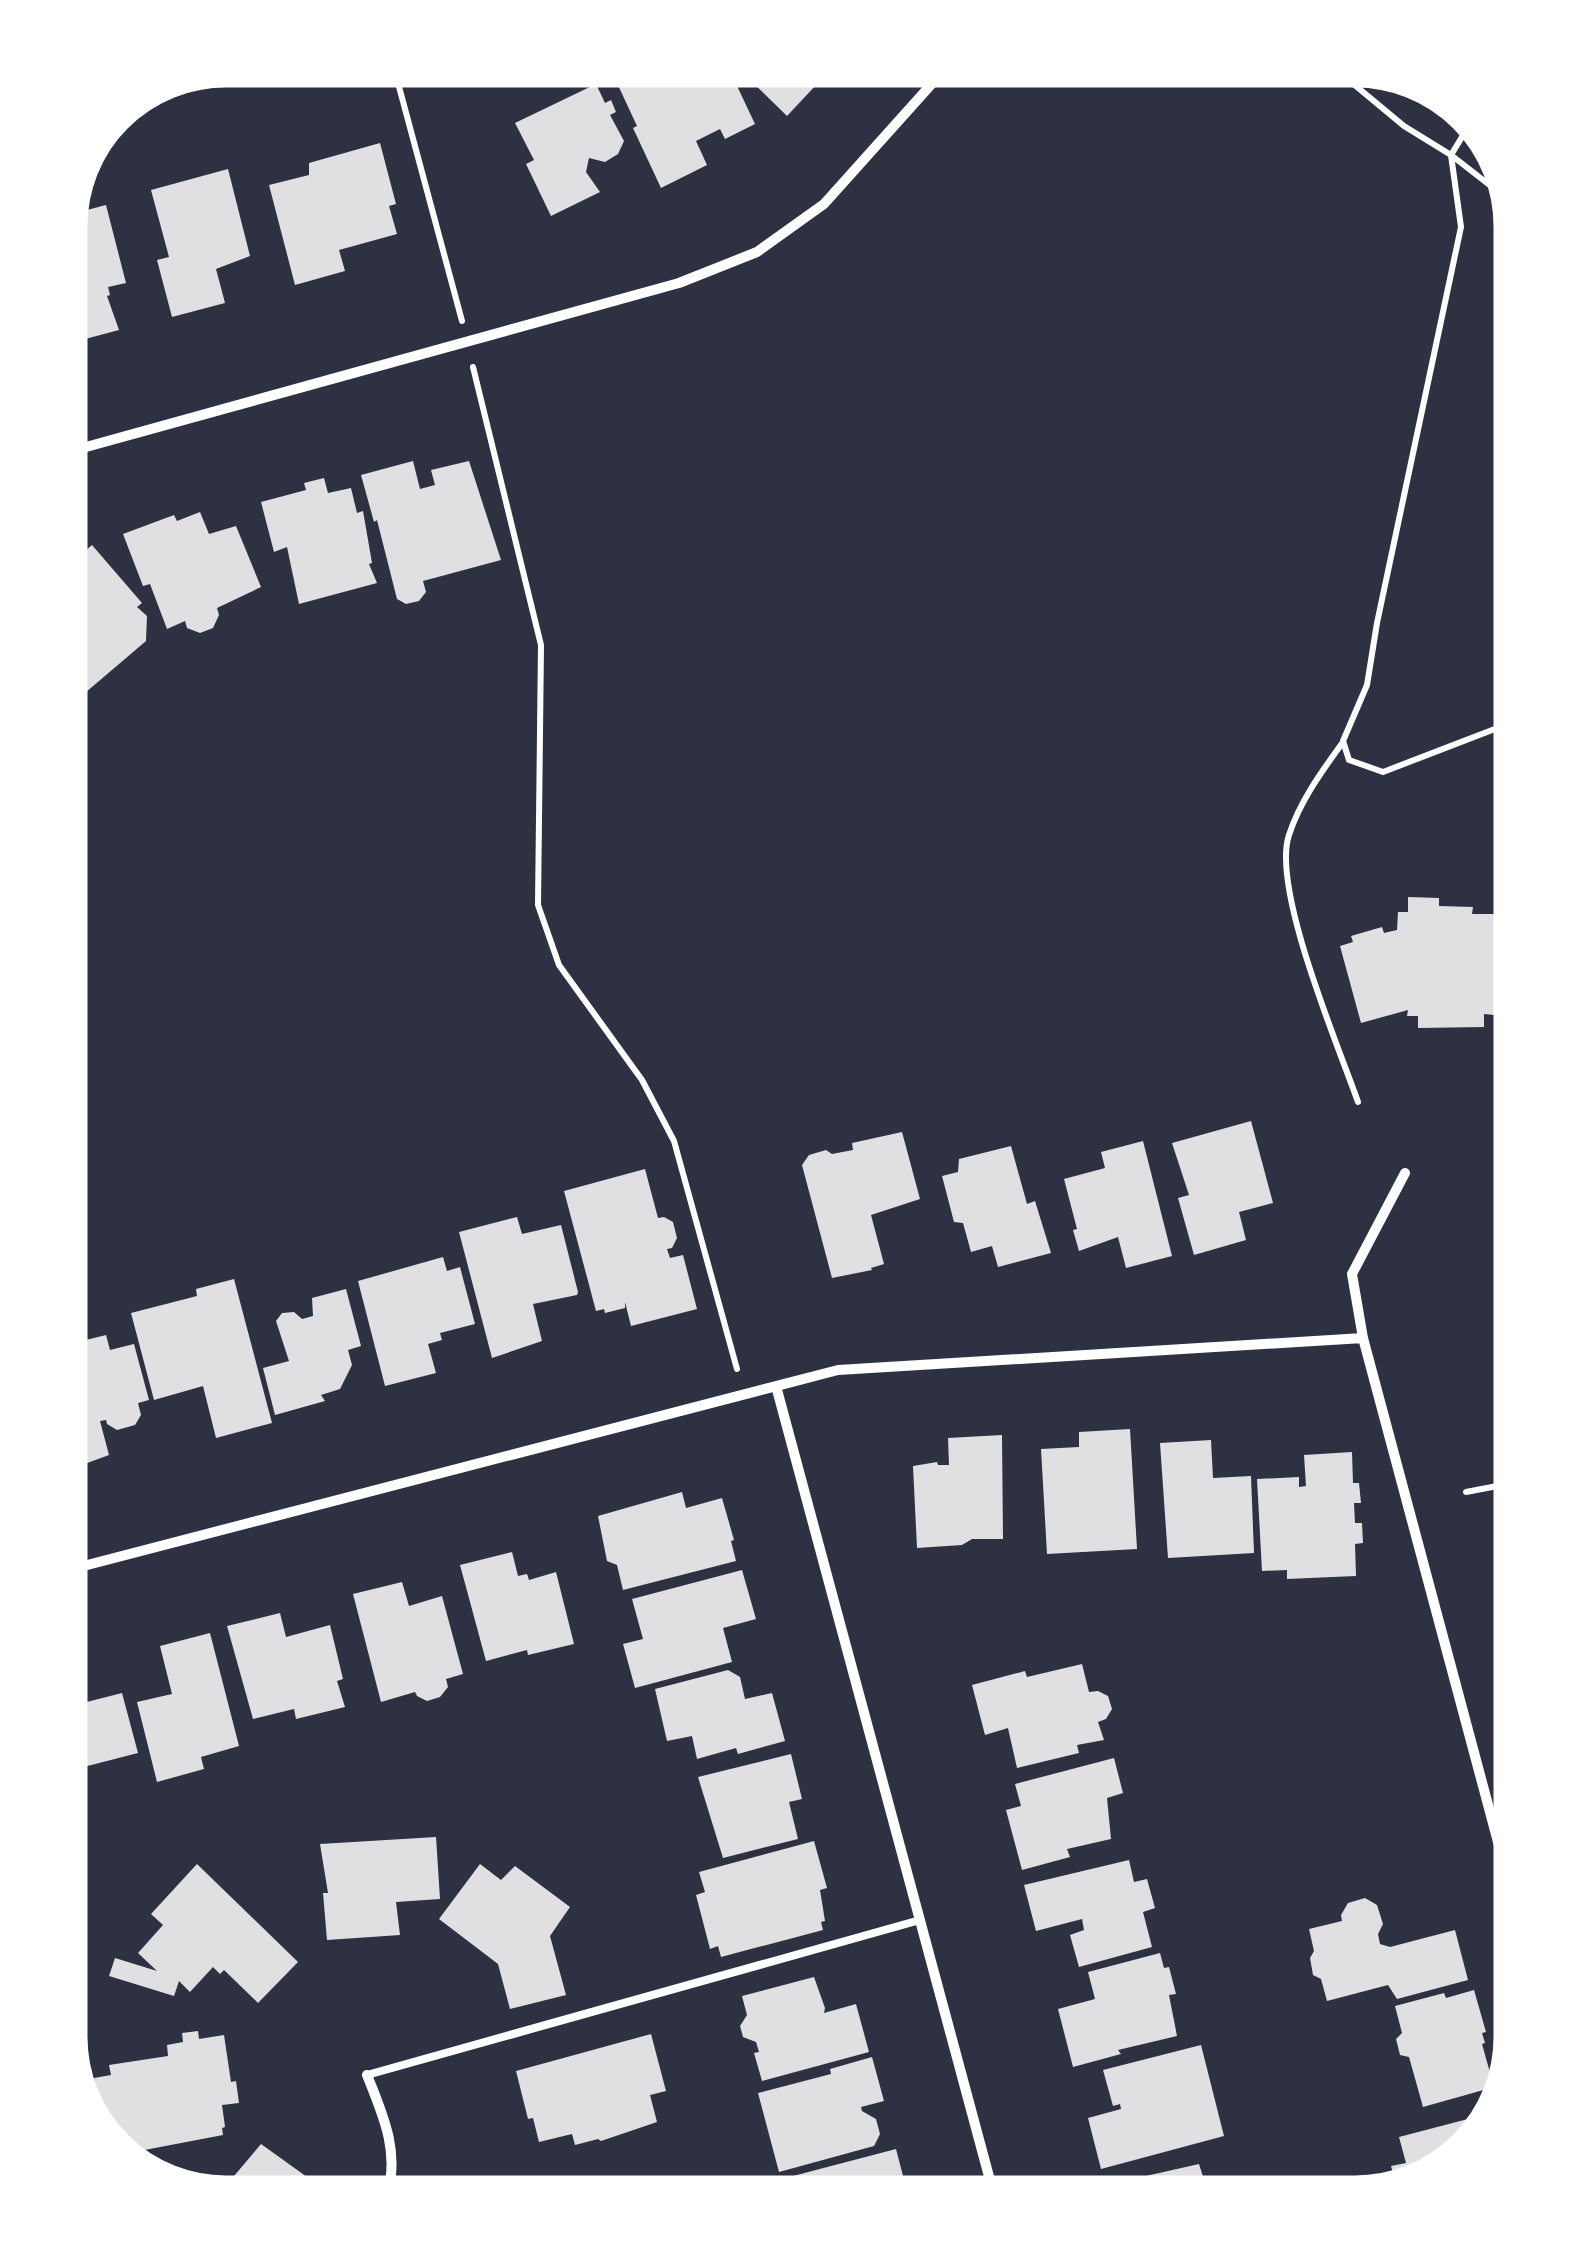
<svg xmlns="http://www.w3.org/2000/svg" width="1581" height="2263" font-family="'PT Sans Narrow',sans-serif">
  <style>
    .building { fill: #e0e0e3 }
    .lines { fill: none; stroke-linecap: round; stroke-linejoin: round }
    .path { stroke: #fff; stroke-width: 6 }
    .service { stroke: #fff; stroke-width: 8 }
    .minor { stroke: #fff; stroke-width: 10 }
    .rim { fill: none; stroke: #fff; stroke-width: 5 }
  </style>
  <rect width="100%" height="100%" fill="#2d3142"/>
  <path class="building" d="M610 68H713L715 72 729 69 755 124 725 139 720 129 696 141 707 165 661 188 633 128 637 126Z
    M738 68H791L817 84 787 116Z
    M596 84 605 103 611 100 616 112 610 115 624 141 618 154 605 162 589 158 586 172 600 192 551 216 526 164 534 160 515 123Z
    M380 143 396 204 389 206 397 234 339 250 345 271 295 285 269 185 309 175V163Z
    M228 169 250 256 216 269 225 303 172 317 157 260 169 257 151 190Z
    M106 205 126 283 108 287 110 295 107 296 119 330 70 343 68 215Z
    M413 461 420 489 435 485 431 470 469 461 501 560 423 581 426 592 419 601 406 604 397 599 377 520 374 522 361 475Z
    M324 478 328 493 351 488 357 513 363 511 372 563 369 564 377 583 299 604 287 547 274 552 261 502 306 490 304 483Z
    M200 512 209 534 236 526 261 587 217 608 219 615 213 628 200 633 187 628 185 621 167 629 150 584 143 586 123 534 174 515 177 521Z
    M92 545 142 603 137 607 147 616 146 641 72 704 68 698V571L70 564Z
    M1408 897 1439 898V906L1473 907 1472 914H1495V922L1513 920V989L1495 988 1494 1015 1484 1014V1027L1418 1028V1016H1407L1408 1010 1361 1023 1340 946 1353 942 1351 936 1382 927 1384 933 1397 930 1398 912H1408Z
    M1251 1121 1273 1203 1239 1212 1246 1240 1194 1255 1178 1198 1189 1195 1172 1143Z
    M902 1132 920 1199 871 1215 884 1264 871 1268 872 1270 832 1278 802 1165 809 1155 826 1150 832 1154 853 1150 852 1143Z
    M1143 1141 1172 1256 1126 1268 1118 1237 1079 1251 1073 1230 1077 1229 1064 1179 1105 1168 1101 1152Z
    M1011 1146 1027 1204 1035 1201 1051 1253 998 1267 992 1246 971 1252 963 1223 954 1222 942 1176 958 1172 959 1159Z
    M645 1169 658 1218 664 1217 673 1222 677 1238 672 1248 667 1249 670 1258 683 1255 697 1309 631 1326 625 1302V1308L605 1313 604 1309 596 1311 564 1191Z
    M517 1217 522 1234 561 1225 578 1292 577 1295 533 1304 542 1341 492 1358 459 1232Z
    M443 1257 447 1271 460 1267 475 1324 440 1333 442 1340 428 1344 436 1373 385 1386 358 1281Z
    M234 1279 272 1423 216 1438 203 1386 154 1400 131 1313 197 1296 196 1289Z
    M346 1289 361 1346 348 1350 352 1365 340 1389 321 1395 325 1401 275 1415 263 1368 289 1361 276 1321 282 1313 294 1312 302 1319 313 1316 312 1298Z
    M68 1328 82 1341 106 1335 110 1350 134 1344 149 1400 138 1403 141 1415 135 1425 117 1430 107 1424 106 1420 100 1421 109 1455 68 1470Z
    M1130 1429 1137 1549 1047 1554 1041 1449 1079 1447V1432Z
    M1002 1435 1003 1539H972L962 1545 917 1548 913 1466 937 1462 938 1465H949L948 1438Z
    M1211 1440 1213 1478 1251 1476 1254 1553 1168 1558 1160 1443Z
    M1352 1452 1353 1483H1359L1361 1503H1354L1355 1523H1362L1363 1543 1355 1544 1356 1576 1287 1579V1570L1262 1571 1257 1479 1299 1477V1487L1306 1486 1304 1455Z
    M682 1492 686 1508 722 1498 734 1540 731 1541 736 1561 623 1590 617 1565 607 1561 598 1516Z
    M512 1552 518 1576 527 1574 529 1580 556 1572 574 1644 528 1655 527 1650 486 1661 460 1565Z
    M742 1570 756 1619 723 1628 732 1662 635 1688 623 1644 643 1639 632 1599Z
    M402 1582 409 1606 442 1596 463 1674 446 1679 448 1687 440 1697 427 1701 417 1696 415 1692 381 1702 353 1594Z
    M280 1613 286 1637 330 1625 343 1679 337 1681 345 1707 296 1719 294 1709 253 1719 227 1626Z
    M210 1633 239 1746 201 1757 204 1769 157 1782 137 1702 172 1694 160 1646Z
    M1082 1664 1089 1692 1098 1691 1108 1696 1112 1709 1106 1719 1098 1722 1104 1740 1077 1745 1079 1753 1017 1768 1008 1728 985 1735 972 1685 1025 1671 1027 1677Z
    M728 1670 740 1677 745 1699 772 1693 785 1741 738 1754 736 1748 697 1759 692 1736 667 1741 655 1689Z
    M122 1693 138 1753 68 1771V1698L71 1706Z
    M791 1754 802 1799 789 1802 798 1839 723 1858 698 1777Z
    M1114 1758 1123 1793 1107 1798 1111 1839 1067 1849 1070 1857 1022 1870 1006 1810 1021 1806 1015 1784Z
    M436 1837 440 1899 396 1902 400 1935 327 1940 323 1893H328L320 1844Z
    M814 1841 827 1888 820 1890 825 1921 821 1922 823 1930 721 1957 718 1946 710 1949 696 1895 705 1892 699 1872Z
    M1129 1860 1134 1882 1147 1879 1155 1908 1143 1912 1152 1947 1079 1967 1070 1935 1084 1930 1082 1919 1036 1931 1024 1885Z
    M197 1864 298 1962 258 2003 224 1970 220 1974 213 1967 190 1992 179 1981 174 1996 109 1976 115 1958 157 1971 138 1953 163 1925 151 1914Z
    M480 1864 501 1880 515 1866 570 1907 550 1936 566 1995 510 2009 498 1964 439 1919Z
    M1365 1898 1377 1905 1383 1924 1378 1934 1380 1944 1390 1947 1455 1930 1468 1980 1397 1999 1388 1985 1327 2001 1321 1979 1313 1975 1310 1958 1314 1951 1309 1929 1342 1921 1341 1915 1348 1903Z
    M1160 1953 1164 1968 1169 1967 1176 1994 1169 1995 1177 2036 1118 2050 1121 2054 1073 2067 1058 2009 1095 1999 1088 1972Z
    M814 1977 825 2008 824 2013 856 2004 869 2052 762 2081 754 2053 759 2052 756 2042 743 2037 740 2026 747 2015 742 1996Z
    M1474 1990 1486 2032 1482 2033 1485 2043 1482 2044 1494 2087 1423 2107 1409 2057 1400 2055 1396 2039 1402 2033 1395 2006 1444 1993 1446 1998Z
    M198 2031 199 2039 224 2035 231 2082 236 2081 239 2103 222 2105 225 2127 222 2128 223 2135 134 2152 133 2143 118 2146 88 2116 82 2090 96 2088 94 2078 111 2075 109 2065 168 2056 167 2045 183 2042 182 2033Z
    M651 2034 666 2091 650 2095 657 2122 601 2141 598 2139 575 2145 572 2134 539 2142 533 2118 528 2119 516 2071Z
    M1201 2045 1224 2136 1101 2169 1088 2118 1121 2109 1120 2104 1113 2106 1103 2070Z
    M872 2057 884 2101 861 2107 862 2111 876 2119 880 2134 874 2146 779 2172 758 2093 831 2074 830 2069Z
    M1487 2114 1488 2120 1434 2175 1396 2185 1391 2166 1406 2163 1399 2137Z
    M261 2144 314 2182 303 2195H218Z
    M896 2149 908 2195H777L774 2181Z
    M1199 2164 1206 2186 1217 2184 1221 2195H1109L1106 2185Z"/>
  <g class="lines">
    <path class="path" d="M394 68 462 321
      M1317 68 1351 82 1404 126 1451 155 1461 227 1377 623 1367 685 1343 741 1349 760 1383 772 1513 722
      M1470 124 1451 155 1496 190 1508 207
      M473 367 541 645 538 905 559 965 642 1080 674 1141 737 1369
      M1343 742C1322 771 1300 801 1289 835 1271 888 1338 1045 1358 1102
      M1466 1492 1513 1483"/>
    <path class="service" d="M367 2075 920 1920"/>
    <path class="minor" d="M68 452 679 283 757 252 824 204 946 68
      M1363 1338 1352 1274 1405 1173
      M776 1386 994 2195
      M68 1570 838 1370 1363 1338 1513 1898
      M367 2075C383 2115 400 2152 387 2195"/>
  </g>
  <path d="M0 0H1581V2263H0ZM226 85H1355A141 141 0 0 1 1496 226V2037A141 141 0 0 1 1355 2178H226A141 141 0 0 1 85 2037V226A141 141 0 0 1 226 85Z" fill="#fff" fill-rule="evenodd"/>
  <path class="rim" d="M226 85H1355A141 141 0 0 1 1496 226V2037A141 141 0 0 1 1355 2178H226A141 141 0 0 1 85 2037V226A141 141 0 0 1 226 85Z"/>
</svg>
